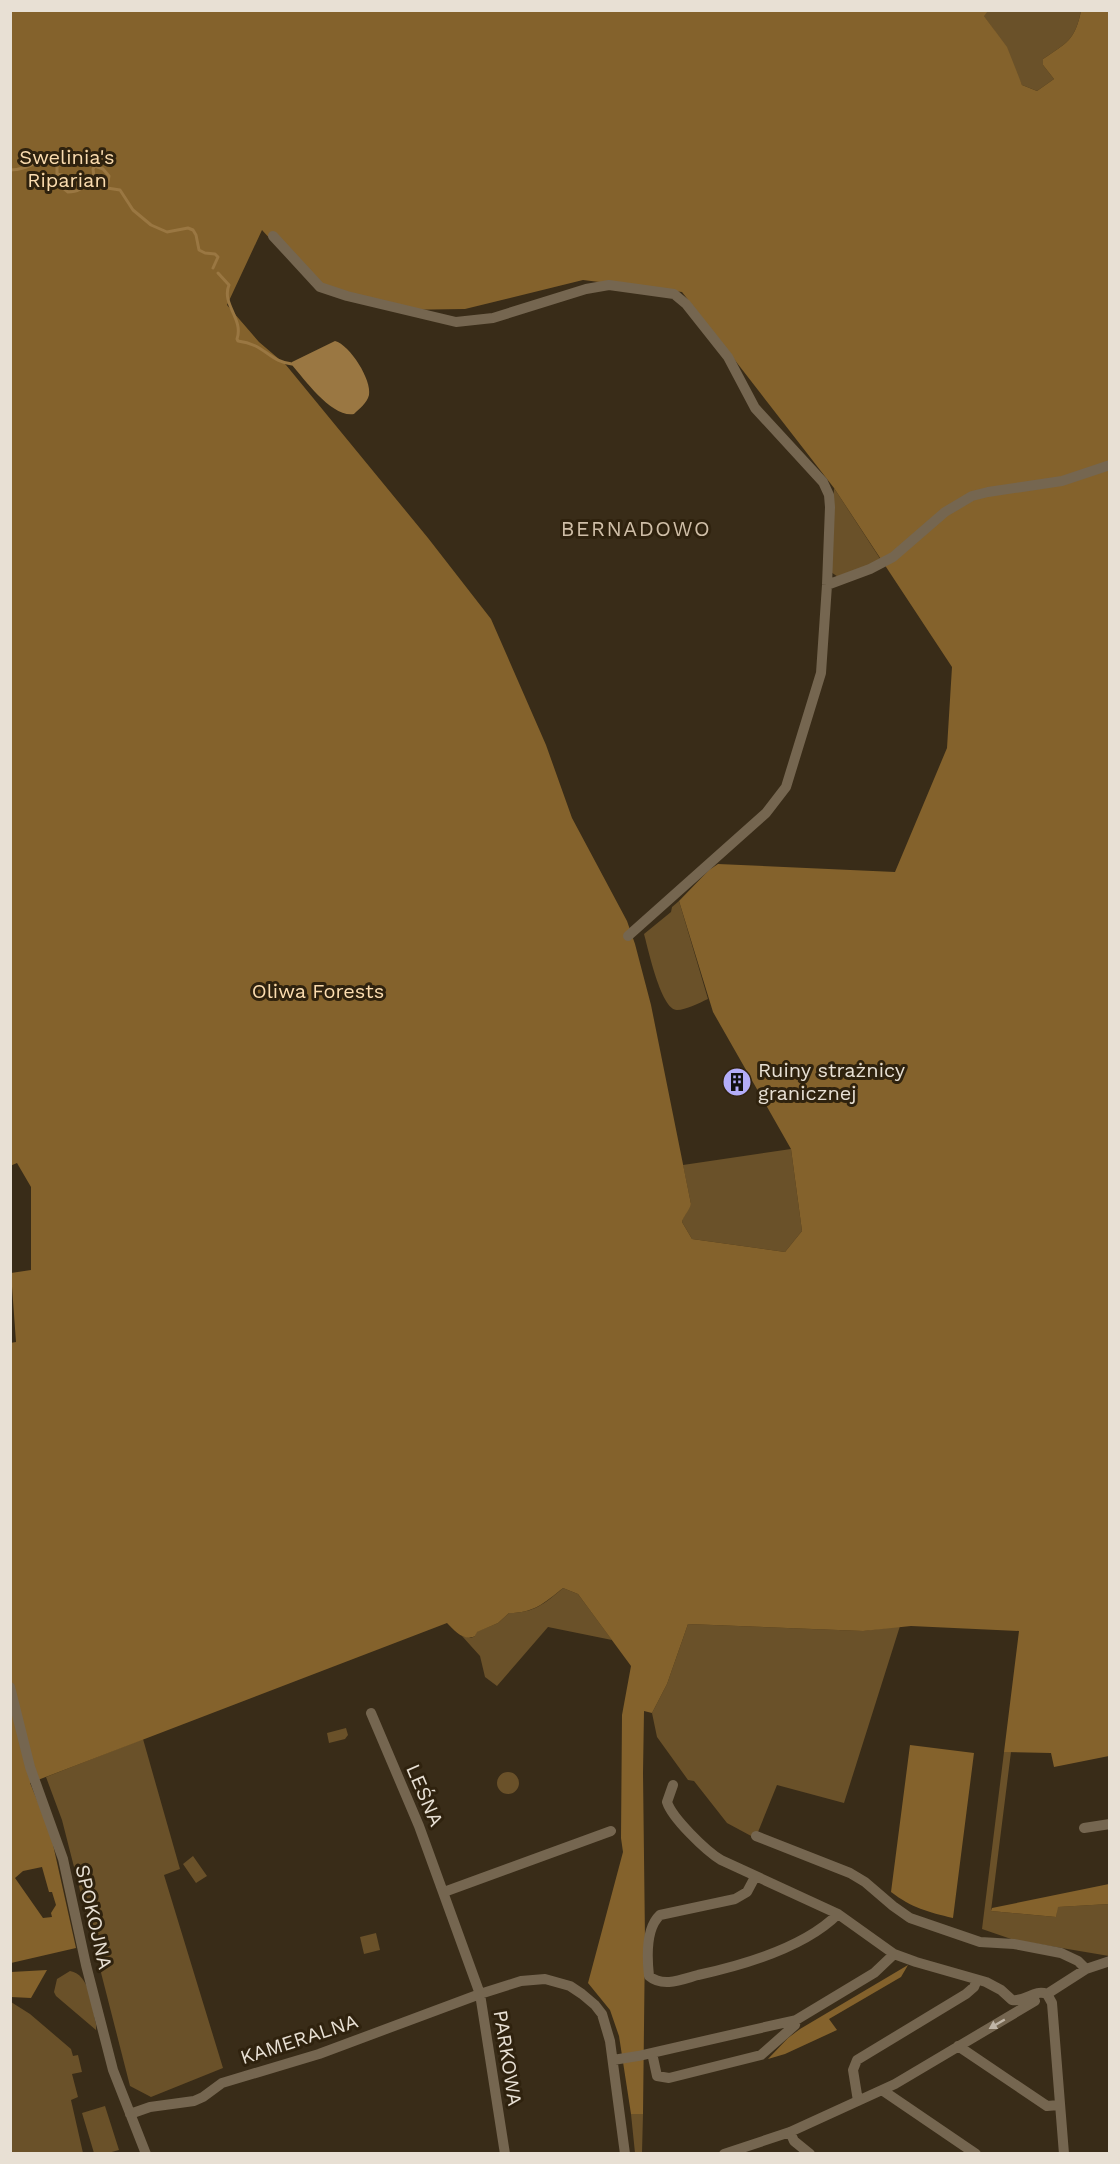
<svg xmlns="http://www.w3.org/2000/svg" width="1120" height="2164" font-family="'Work Sans',sans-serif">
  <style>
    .green { fill: #6a5129 }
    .forest { fill: #84622c; fill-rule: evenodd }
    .water { fill: #9a7742 }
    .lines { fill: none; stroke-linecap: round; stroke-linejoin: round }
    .stream { stroke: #9a7742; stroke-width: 3 }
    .minor { stroke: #756650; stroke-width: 10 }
    .oneway { fill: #c0b5a6 }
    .labels { text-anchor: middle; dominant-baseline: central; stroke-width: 6; stroke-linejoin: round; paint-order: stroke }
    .park-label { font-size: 20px; fill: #fbdcaf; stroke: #2f220e }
    .poi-label { font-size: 20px; fill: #e8e0d4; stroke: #2f220e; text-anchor: start }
    .street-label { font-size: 20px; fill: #e8e0d4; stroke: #2f220e }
    .neighbourhood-label { font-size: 21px; letter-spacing: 1.5px; fill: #cfbea7; stroke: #2f220e }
  </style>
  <rect width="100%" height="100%" fill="#392c18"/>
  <path class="green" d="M988 11H1081C1075 40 1067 43 1043 59V65L1054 79 1037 91 1022 85 994 30 983 15Z
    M834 488 881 560 838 577 831 572Z
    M679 901 708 999C699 1003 686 1010 677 1010 661 1010 648 948 644 934L671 912 672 907Z
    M791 1149 802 1231 785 1252 692 1239 682 1222 685 1212 691 1204 683 1165Z
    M563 1588 578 1594 612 1640 548 1627 497 1686 485 1677 480 1656 462 1636 471 1638 475 1636 476 1632 498 1623 509 1613C534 1613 544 1604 563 1588Z
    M688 1624 863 1631 900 1626 844 1803 777 1785 758 1832 753 1837 727 1823 694 1781 688 1780 657 1737 652 1713 667 1684Z
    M346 1728 348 1735 345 1739 329 1743 327 1733Z
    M143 1739 180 1869 164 1875 223 2068 151 2097 130 2086 62 1820 46 1777Z
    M1004 1752H1011L991 1911 1056 1917 1057 1907 1109 1904V1956L1014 1940 982 1929Z
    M497 1783a11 11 0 1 1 22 0a11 11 0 1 1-22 0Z
    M193 1856 207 1876 196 1883 183 1864Z
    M376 1933 380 1950 364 1954 360 1937Z
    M70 1971C90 1974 92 2007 96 2024V2030L56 1996 54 1992 57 1979Z
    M11 2002 30 2014 71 2049 73 2056 78 2055 82 2072 72 2074 78 2097 71 2100 83 2153H11Z
    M105 2106 119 2150 108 2153H94L82 2113Z
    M631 2114H643L642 2153H635Z"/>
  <path class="forest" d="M11 11H988L984 16 1007 47 1022 85 1037 91 1054 79 1043 65V59C1067 43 1075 40 1081 11H1109V1756L1054 1767 1051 1753 1004 1752 1019 1631 911 1626 863 1631 688 1624 667 1684 652 1713 644 1711 643 1773 645 1939 643 2114H631L619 2036 610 2010 588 1983 623 1852 621 1838 622 1715 631 1666 578 1594 563 1588C544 1603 534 1613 509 1613L498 1623 477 1632 475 1636C464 1642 455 1631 447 1623L30 1783 50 1831 76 1948 11 1963 10 1343 16 1342 11 1273 31 1270V1187L17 1163 10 1166ZM262 230 317 290 398 310 465 309 583 280 682 292 834 488 952 667 947 748 895 872 718 864 709 870 679 901 713 1012 791 1149 802 1231 785 1252 692 1239 682 1222C684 1215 689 1211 691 1204L651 1005 635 944 627 921 572 818 546 745 491 619 428 538 286 365 259 342 227 305ZM42 1867 49 1892H52L56 1905 51 1913 52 1917 43 1918 15 1878 23 1871Z
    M910 1745 974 1753 953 1918C928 1912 912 1908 891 1892Z
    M1109 1884V1904L1058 1907 1056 1917 991 1911 992 1908Z
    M908 1965 901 1977 829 2019 837 2030 785 2054 768 2059 788 2038 800 2029Z
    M47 1970 31 1998 11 1997V1972Z"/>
  <path class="water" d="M335 341C350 345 372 380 369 395 367 403 359 409 354 414 332 418 305 380 292 365V362Z"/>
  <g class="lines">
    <path class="stream" d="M10 170C20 170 32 166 39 160L52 161 57 165V174L62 175 63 188 68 192C82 192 84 185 94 177L93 169 95 166 103 169 109 176 107 188 120 190 133 210 151 225 167 232 188 228 193 230 196 235 199 250 205 253 215 254 218 257 213 268
      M218 273 229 285C221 304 244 319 237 339L238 341C265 344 269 362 292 364"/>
    <path class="minor" d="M273 236 320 287 347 296 456 322 493 318 586 289 609 285 674 294 686 304 728 357 755 408 823 482 829 495 830 507 827 585 821 673 786 787 766 813 628 936
      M827 585 870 569 893 557 945 512 972 496 988 492 1062 481 1110 465
      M10 1687 30 1767 63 1859 86 1965 113 2070 146 2154
      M371 1713 419 1826 480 1994 505 2154
      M673 1785 667 1802C672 1818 706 1851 721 1860L838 1914 894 1954 916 1962 986 1982 1001 1990 1012 2000C1026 2002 1034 1989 1047 1994
      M1084 1828 1110 1824
      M756 1836 850 1873 865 1882 893 1906 910 1918 980 1942 1014 1944 1061 1953 1078 1961 1086 1969
      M755 1877 747 1892 735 1899 660 1915C646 1928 647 1958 649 1976 663 1988 683 1979 698 1975 744 1965 804 1948 838 1914
      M444 1892 611 1831
      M958 2046 1047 2106 1059 2105
      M652 2053 657 2076 669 2078 761 2055 795 2025 796 2020
      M613 2060 638 2056 796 2020 874 1973 894 1954
      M882 2090 976 2154
      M858 2101 853 2070 857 2060 966 1994 974 1987 977 1980
      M130 2114 150 2107 194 2101 203 2097 222 2083 319 2054 480 1994 521 1981 545 1979 570 1986 582 1994 595 2005 602 2014 610 2041 625 2154
      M790 2132 794 2141 810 2154
      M724 2154 790 2132 895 2084 1035 2001
      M1064 2154 1052 2003 1047 1994 1086 1969 1110 1961"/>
  </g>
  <defs><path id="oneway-solid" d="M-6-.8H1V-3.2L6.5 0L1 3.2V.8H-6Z" transform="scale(1.5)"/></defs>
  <use class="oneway" href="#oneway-solid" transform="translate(997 2024) rotate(150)"/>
  <defs>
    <g id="building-disc" transform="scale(1.5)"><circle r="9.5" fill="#b3adf9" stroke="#2f220e"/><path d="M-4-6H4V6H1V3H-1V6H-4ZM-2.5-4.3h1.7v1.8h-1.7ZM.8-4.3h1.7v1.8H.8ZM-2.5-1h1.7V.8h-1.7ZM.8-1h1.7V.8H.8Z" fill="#111"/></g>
  </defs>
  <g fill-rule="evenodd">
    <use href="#building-disc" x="737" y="1082"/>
  </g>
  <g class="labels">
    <g class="park-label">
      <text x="67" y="157">Swelinia's<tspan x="67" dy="23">Riparian</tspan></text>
      <text x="318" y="991">Oliwa Forests</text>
    </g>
    <g class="poi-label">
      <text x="758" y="1070">Ruiny strażnicy<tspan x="758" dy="23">granicznej</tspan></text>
    </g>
    <g class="street-label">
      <text transform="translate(425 1795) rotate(67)">LEŚNA</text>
      <text transform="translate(94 1917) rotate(77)">SPOKOJNA</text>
      <text transform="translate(299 2039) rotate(-18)">KAMERALNA</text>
      <text transform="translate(508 2058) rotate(81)">PARKOWA</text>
    </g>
    <g class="neighbourhood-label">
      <text x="636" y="528">BERNADOWO</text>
    </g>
  </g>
  <rect width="1120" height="2164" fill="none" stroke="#e8e0d4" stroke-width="24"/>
</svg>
